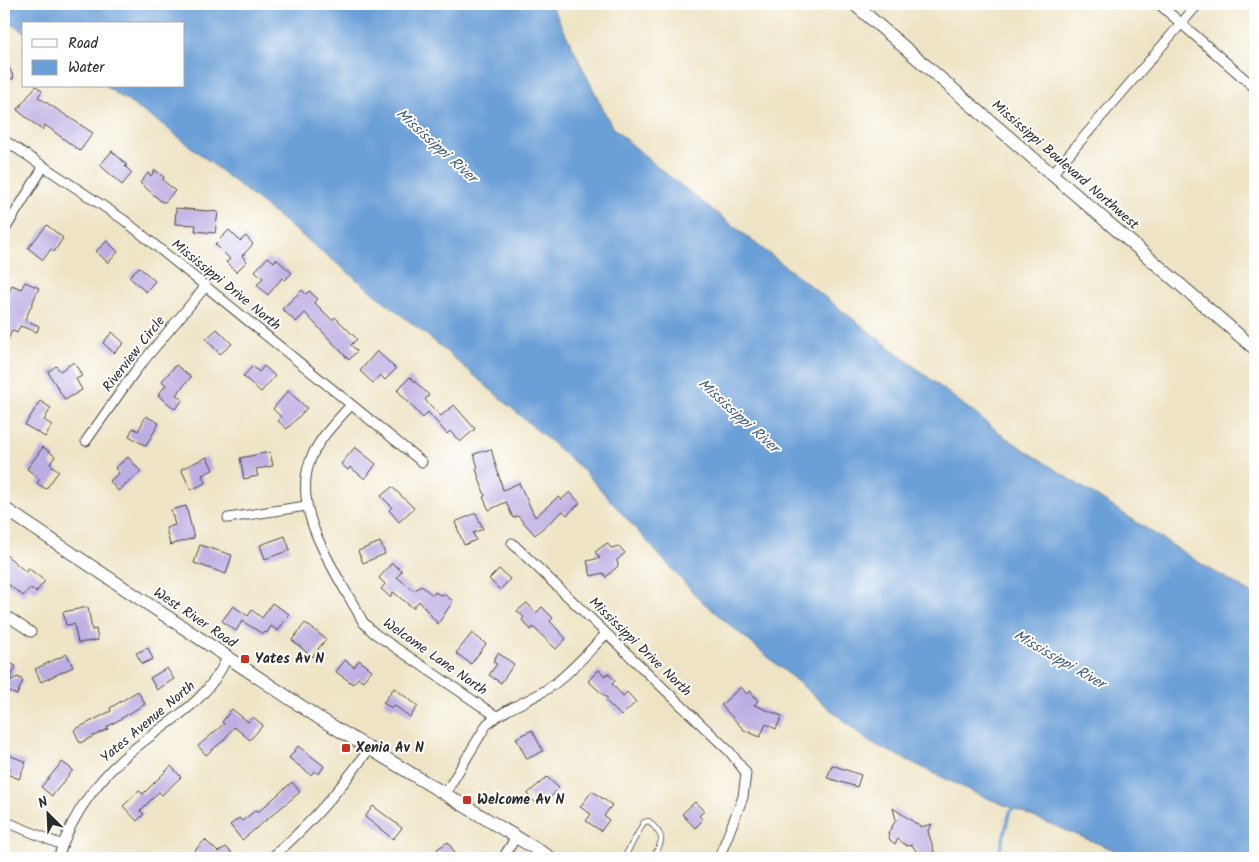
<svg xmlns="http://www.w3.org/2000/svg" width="1259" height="862" font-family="Kalam,sans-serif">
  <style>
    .water { fill: #6a9fd7; stroke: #4a6581 }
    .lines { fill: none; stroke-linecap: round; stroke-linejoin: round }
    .stream { stroke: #6a9fd7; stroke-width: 3 }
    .building { fill: #bcade2 }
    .lane-casing { stroke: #484742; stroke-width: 6 }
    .street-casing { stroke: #484742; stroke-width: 11 }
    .secondary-casing { stroke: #484742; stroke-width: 14 }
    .lane { stroke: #fff; stroke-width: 4.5 }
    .street { stroke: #fff; stroke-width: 9 }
    .secondary { stroke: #fff; stroke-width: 12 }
    .poi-dot { fill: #c8321e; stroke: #fff; stroke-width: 2 }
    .labels { text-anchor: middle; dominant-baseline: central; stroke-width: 4; stroke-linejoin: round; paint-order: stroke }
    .street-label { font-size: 14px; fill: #2b2b2b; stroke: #fff }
    .poi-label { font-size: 14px; font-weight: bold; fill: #2b2b2b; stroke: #fff; text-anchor: start }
    .water-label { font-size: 15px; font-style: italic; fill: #475f78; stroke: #fff }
  </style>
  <rect width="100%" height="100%" fill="#fff"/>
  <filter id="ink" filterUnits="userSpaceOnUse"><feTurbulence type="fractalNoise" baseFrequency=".02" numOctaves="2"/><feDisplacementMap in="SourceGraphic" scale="10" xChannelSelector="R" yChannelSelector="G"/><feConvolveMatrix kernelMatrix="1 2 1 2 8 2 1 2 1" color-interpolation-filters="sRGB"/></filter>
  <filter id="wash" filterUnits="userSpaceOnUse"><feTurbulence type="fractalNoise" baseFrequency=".0096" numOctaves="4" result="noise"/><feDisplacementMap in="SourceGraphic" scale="20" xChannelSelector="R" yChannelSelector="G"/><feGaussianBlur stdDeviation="1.12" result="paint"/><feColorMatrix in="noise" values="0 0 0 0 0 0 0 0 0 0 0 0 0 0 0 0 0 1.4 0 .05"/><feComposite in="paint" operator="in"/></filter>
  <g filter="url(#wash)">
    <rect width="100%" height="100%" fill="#eee4c5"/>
    <path class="water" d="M4 4H551L612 127 660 169 1005 437 1203 565 1255 595V858H1140L1126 855 975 793 868 741 699 599 581 468 439 345 166 127 105 86H184V24H24V32L4 19Z"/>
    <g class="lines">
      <path class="stream" d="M998 858 1010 811 1017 807"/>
    </g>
    <g id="blocks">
      <path class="building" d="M4 56 14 78 4 83Z
        M36 86 42 91 38 97 93 133 80 151 45 125 42 130 17 110Z
        M112 151 127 165 125 166 132 173 122 185 100 165Z
        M155 170 164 177 163 180 175 191 165 202H162L140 183 148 173 151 176Z
        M176 208 218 212 215 233 195 231 196 225 175 224Z
        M47 225 63 238 54 252 51 249 43 260 28 248Z
        M229 230 240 241 246 236 253 244 242 256 247 261 236 272 226 262 230 259 215 244Z
        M107 241 118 252 108 263 96 251Z
        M268 257 274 262 276 259 292 273 285 280 282 278 268 295 257 285 263 278 255 271Z
        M139 267 155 281 146 292 129 277Z
        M25 282 39 288 25 320 39 326 37 332 20 326 17 333 12 330 4 350V314L9 301 6 300 12 285 21 289Z
        M302 290 306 294 309 291 318 299 314 302 332 320 335 317 357 339 351 345 357 351 349 360 305 313 296 322 282 309Z
        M217 329 232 344 220 354 206 339Z
        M112 332 124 343 114 353 103 343Z
        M377 351 396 369 385 380 380 375 373 383 360 371Z
        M74 362 82 376 76 379 82 390 65 400 48 372 56 366 60 371Z
        M176 365 191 377 176 395 183 400 175 409 158 395 166 385 162 381Z
        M253 366 259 372 264 366 275 376 261 392 243 376Z
        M410 377 429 395 425 400 441 416 454 405 475 429 460 442 450 431 447 434 428 412 423 418 397 390Z
        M288 391 307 408 287 429 278 421 281 417 273 409Z
        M40 401 51 408 44 420 52 425 45 437 25 425Z
        M146 416 159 423 146 446 129 436 133 428 138 431Z
        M43 447 55 456 50 464 59 471 46 489 37 483 40 479 27 469Z
        M355 447 376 464 365 479 350 467 348 470 341 464Z
        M491 449 503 490 519 483 535 517 558 497 561 500 570 492 580 503 567 515 563 511 535 535 518 516 513 518 506 502 489 510 483 497 485 496 476 469 478 468 474 454Z
        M270 452 273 466 256 469 258 476 244 479 240 458Z
        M128 457 141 472 118 491 110 481 119 473 115 468Z
        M207 457 213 470 202 475 205 483 191 490 181 469Z
        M392 487 414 508 399 522 389 510 392 507 381 496Z
        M186 506 194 538 170 545 166 528 175 525 171 510Z
        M476 513 483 529 473 533 476 540 464 545 455 522Z
        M285 536 290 550 265 559 260 545Z
        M380 542 385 554 363 563 358 551Z
        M607 543 611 548 619 546 625 553 617 560 618 566 606 577 603 573 591 576 587 561 600 558 595 552Z
        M200 545 232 555 226 574 194 563Z
        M4 553 26 572 28 568 45 581 36 592 30 588 23 596 4 581Z
        M392 563 402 571 397 577 414 591 421 586 433 595 435 592 440 595 444 594 453 601 438 624 419 601 413 608 393 592 390 597 381 589 385 584 379 578Z
        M499 569 510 579 500 590 489 579Z
        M272 603 289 614 278 631 271 626 267 633 264 632 263 634 242 621 236 631 222 621 233 606 248 616 252 610 262 618Z
        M527 603 536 613 542 607 553 618 550 621 566 639 556 649 533 627 531 630 522 620 524 617 517 611Z
        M88 607 92 630 96 629 98 640 78 643 74 624 66 625 63 612Z
        M305 623 326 639 312 657 292 640Z
        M472 633 486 644 471 664 456 653Z
        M148 648 153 659 142 664 136 653Z
        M498 653 514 664 501 683 489 675 497 664 493 662Z
        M67 654 73 667 41 682 35 669Z
        M345 660 354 667 359 660 372 670 363 681 358 678 353 684 336 672Z
        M4 661 16 666 9 681 18 677 23 680 17 695 5 690 4 693Z
        M167 668 174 679 157 690 150 678Z
        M599 670 605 676 608 673 615 681 612 684 623 696 627 692 636 702 621 716 606 701 608 699 588 681Z
        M741 687 747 694 750 691 758 701 754 705 782 716 776 729 766 724 760 737 744 730 721 705Z
        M394 688 418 706 410 717 394 705 392 708 383 703Z
        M138 691 145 704 107 727 108 729 80 743 74 730 111 711 110 708Z
        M232 709 248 722 253 717 263 725 250 740 234 727 223 741 206 755 198 746 224 724 222 722Z
        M532 730 543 751 527 759 516 738Z
        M298 746 324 766 319 774 314 771 311 775 289 758Z
        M4 753 26 762 19 779 7 774 10 768 4 766Z
        M62 762 73 770 52 796 41 787Z
        M832 765 861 775 857 787 827 778Z
        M171 766 181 777 162 795 159 792 140 811 144 814 137 821 123 806 139 791 143 794Z
        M547 777 559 788 548 800 544 796 537 804 527 794Z
        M292 782 300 792 242 840 230 825 239 818 242 821 256 810 258 812Z
        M592 791 612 805 604 816 609 820 601 831 586 821 591 814 580 807Z
        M695 802 704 811 699 816 703 820 695 828 682 814Z
        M373 806 402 828 393 839 365 817Z
        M893 808 921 827 932 824 928 831 936 858H921L912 845 907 846 898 839 895 844 890 840 888 833 896 820Z
        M205 840 218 852 226 847 232 853 227 858H203L195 850Z
        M448 842 458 858H443L437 849Z"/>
    </g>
  </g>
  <g filter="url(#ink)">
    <use href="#blocks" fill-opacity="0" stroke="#484742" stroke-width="1"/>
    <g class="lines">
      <g class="lane-casing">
        <path id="lane" d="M624 858 644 822 649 821C665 838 664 838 653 858"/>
      </g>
      <g class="street-casing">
        <path id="street" d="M1159 4 1255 88
          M4 140 124 220 422 462
          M1053 173 1198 4
          M4 231 44 166
          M351 405C335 423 316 441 309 464 292 515 340 578 363 622L374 633 496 716
          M86 441 136 370 206 286
          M228 518 306 506
          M512 543 730 752 746 773 743 797 719 858
          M4 614 31 632
          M445 794 487 724C506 707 532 701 553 685 572 671 589 651 606 634
          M4 821 62 845
          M58 858C72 813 101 774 139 745 175 717 207 701 227 658
          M271 858C309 826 340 790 369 749
          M503 858 516 837"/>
      </g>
      <g class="secondary-casing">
        <path id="secondary" d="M854 4 1255 349
          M4 508 319 718 551 858"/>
      </g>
      <use href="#lane" class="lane"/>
      <use href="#street" class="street"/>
      <use href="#secondary" class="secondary"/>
    </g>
  </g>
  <g class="poi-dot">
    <rect x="240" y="654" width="10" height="10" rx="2.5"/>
    <rect x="341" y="743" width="10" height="10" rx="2.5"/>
    <rect x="462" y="795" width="10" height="10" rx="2.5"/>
  </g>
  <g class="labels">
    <g class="street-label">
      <text transform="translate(1065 165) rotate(41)">Mississippi Boulevard Northwest</text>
      <text transform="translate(226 285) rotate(39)">Mississippi Drive North</text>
      <text transform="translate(134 354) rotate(-52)">Riverview Circle</text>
      <text transform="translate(195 618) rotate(34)">West River Road</text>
      <text transform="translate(640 647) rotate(44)">Mississippi Drive North</text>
      <text transform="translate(435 657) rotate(35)">Welcome Lane North</text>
      <text transform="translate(148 722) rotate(-40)">Yates Avenue North</text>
    </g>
    <g class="poi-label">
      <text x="255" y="659">Yates Av N</text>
      <text x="356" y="748">Xenia Av N</text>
      <text x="477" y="800">Welcome Av N</text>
    </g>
    <g class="water-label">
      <text transform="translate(436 146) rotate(42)">Mississippi River</text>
      <text transform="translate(738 416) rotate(42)">Mississippi River</text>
      <text transform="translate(1059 660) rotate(30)">Mississippi River</text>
    </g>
  </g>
  <rect width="1259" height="862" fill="none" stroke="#fff" stroke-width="20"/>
  <rect x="22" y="22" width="162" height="65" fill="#ffffff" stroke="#aaaaaa"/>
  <rect x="32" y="39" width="25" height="8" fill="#ffffff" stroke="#aaaaaa"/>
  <text x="68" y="48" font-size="15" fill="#2b2b2b">Road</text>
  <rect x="32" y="60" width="25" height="15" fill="#6a9fd7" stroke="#aaaaaa"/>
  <text x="68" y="72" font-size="15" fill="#2b2b2b">Water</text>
  <g transform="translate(48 814) rotate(336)" stroke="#ffffff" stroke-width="4" paint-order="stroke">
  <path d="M0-4L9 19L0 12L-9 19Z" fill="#2b2b2b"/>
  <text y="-8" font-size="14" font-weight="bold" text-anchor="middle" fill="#2b2b2b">N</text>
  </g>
</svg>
